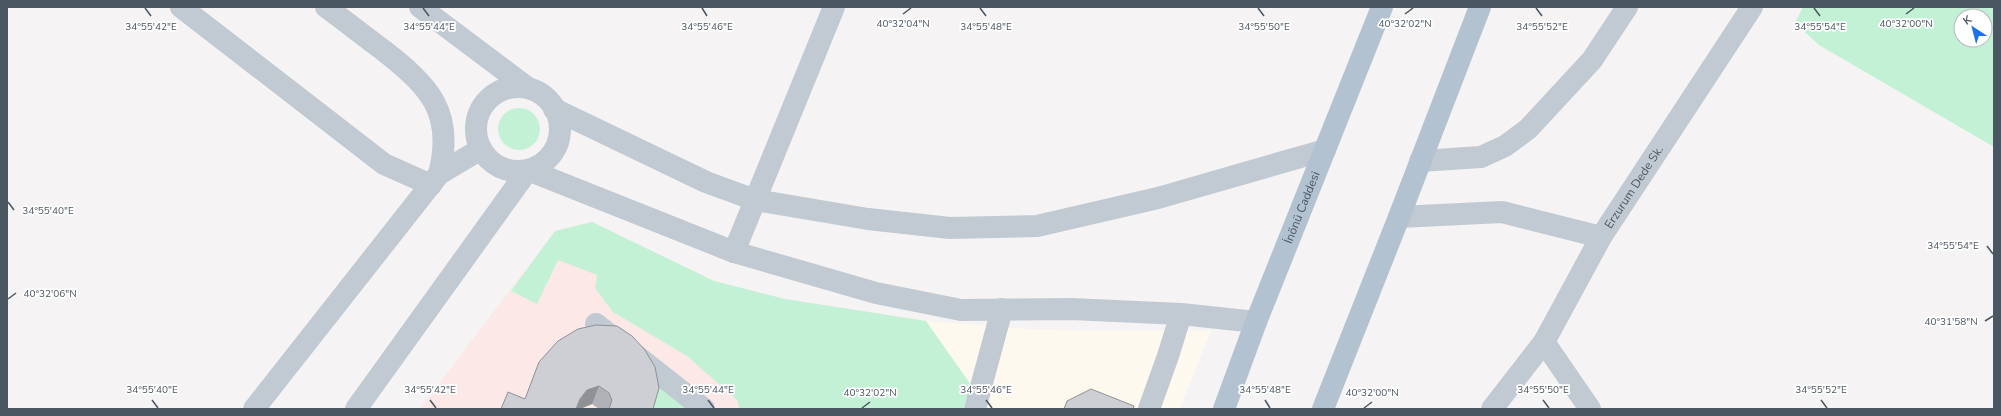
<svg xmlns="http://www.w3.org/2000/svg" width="2001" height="416" font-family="'Nunito Sans',sans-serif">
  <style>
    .commercial { fill: #fdf9ef }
    .medical { fill: #fce8e6 }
    .green { fill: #c3f1d5; fill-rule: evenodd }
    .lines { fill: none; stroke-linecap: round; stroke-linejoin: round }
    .minor { stroke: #c1cad2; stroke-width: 22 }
    .major { stroke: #b3c2d1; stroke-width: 22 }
    .wall { fill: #b0b2b7 }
    .shaded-wall { fill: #909195 }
    .building { fill: #cdcfd5; stroke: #909195 }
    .ticks { fill: none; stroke: #4a5661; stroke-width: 1.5 }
    .labels { text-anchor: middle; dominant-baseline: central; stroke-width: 3.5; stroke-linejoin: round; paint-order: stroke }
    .street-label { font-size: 12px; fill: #4a5661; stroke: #fff }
    .ticks-label { font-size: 10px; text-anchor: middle; fill: #4a5661; stroke: #fff; stroke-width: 3.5; stroke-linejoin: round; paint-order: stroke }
  </style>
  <rect width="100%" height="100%" fill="#f5f3f3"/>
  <path class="commercial" d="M926 321 1040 330 1211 331 1180 409H963L971 385Z"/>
  <path class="medical" d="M592 222 714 281 785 299 926 321 963 409H420L555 231Z"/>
  <path class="green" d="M1803 7H1994V147L1819 45 1795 23ZM1961 16H1985V40H1961Z
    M498 129a21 21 0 1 1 42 0a21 21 0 1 1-42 0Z
    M592 222 714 281 785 299 926 321 971 385 963 409H739L738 401 687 356 613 312 595 288 597 275 558 260 537 304 511 291 555 231Z
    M666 384 702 409H636L652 388Z"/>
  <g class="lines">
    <g class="minor">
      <path d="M181 7 384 164 431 185"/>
      <path d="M326 7C345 21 364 36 383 50 429 86 455 112 439 174"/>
      <path d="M420 7 528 88"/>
      <circle cx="518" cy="129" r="42"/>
      <path d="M554 109 706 182 755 200 868 219 950 228 1037 226 1158 198 1325 150"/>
      <path d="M1420 161 1481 157 1505 146 1528 129 1592 60 1627 7"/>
      <path id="s1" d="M1399 217 1502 212 1601 237 1752 7"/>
      <path d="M734 252 834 7"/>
      <path d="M596 324 704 409"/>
      <path d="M1544 342 1590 409"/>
      <path d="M254 409 439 174 481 149"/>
      <path d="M356 409 528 170 734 252 876 293 961 310 1071 309 1181 314 1256 322"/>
      <path d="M975 409 1002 309"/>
      <path d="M1149 409 1168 356 1181 314"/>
      <path d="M1492 409 1544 342 1601 237"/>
    </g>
    <g class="major">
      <path id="s2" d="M1224 409 1256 322 1382 7"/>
      <path d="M1323 409 1399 217 1480 7"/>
    </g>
  </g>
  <path class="wall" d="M558 341 653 409H599L592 404 580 409H501L525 399Z"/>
  <path class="shaded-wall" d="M599 386 592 404 580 409H576L580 399 587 390Z"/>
  <path class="building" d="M596 325 617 326 632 336 645 350 655 367 659 388 653 409H609L612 400 609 393 599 386 587 390 580 399 576 409H501L508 392 525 399 539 362 558 341 578 329Z
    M1091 389 1134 406 1133 409H1064L1067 401Z"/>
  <path class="ticks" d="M145 8 151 16M423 8 429 16M702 8 707 16M980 8 986 16M1258 8 1264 16M1536 8 1542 16M1814 8 1820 16M903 14 911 8M1405 14 1413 8M1906 14 1914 8M8 202 14 210M1987 246 1993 254M8 299 16 293M1985 321 1993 316M152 400 158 408M430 400 436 408M708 400 714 408M986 400 992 408M1265 400 1270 408M1543 400 1549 408M1821 400 1827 408M862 408 870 402M1364 408 1372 402"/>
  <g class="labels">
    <g class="street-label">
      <text stroke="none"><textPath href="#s1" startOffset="265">Erzurum Dede Sk.</textPath></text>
      <text stroke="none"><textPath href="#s2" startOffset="216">İnönü Caddesi</textPath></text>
    </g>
  </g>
  <g class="ticks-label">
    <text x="903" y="27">40°32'04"N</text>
    <text x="1405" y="27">40°32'02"N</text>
    <text x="1906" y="27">40°32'00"N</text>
    <text x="151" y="30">34°55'42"E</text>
    <text x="429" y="30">34°55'44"E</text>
    <text x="707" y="30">34°55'46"E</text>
    <text x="986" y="30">34°55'48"E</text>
    <text x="1264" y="30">34°55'50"E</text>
    <text x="1542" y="30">34°55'52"E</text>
    <text x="1820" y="30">34°55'54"E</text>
    <text x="48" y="214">34°55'40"E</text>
    <text x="1953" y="249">34°55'54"E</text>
    <text x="50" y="297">40°32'06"N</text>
    <text x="1951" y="325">40°31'58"N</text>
    <text x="152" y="393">34°55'40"E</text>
    <text x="430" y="393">34°55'42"E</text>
    <text x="708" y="393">34°55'44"E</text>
    <text x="986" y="393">34°55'46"E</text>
    <text x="1265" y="393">34°55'48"E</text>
    <text x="1543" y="393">34°55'50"E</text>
    <text x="1821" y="393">34°55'52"E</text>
    <text x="870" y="396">40°32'02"N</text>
    <text x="1372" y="396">40°32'00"N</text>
  </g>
  <rect width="2001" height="416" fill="none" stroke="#4a5661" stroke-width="16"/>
  <g transform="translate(1973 28) rotate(324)"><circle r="19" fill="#ffffff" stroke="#b7bbc0"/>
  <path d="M0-3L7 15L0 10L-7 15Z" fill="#1a73e8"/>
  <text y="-6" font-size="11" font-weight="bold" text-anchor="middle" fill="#4a5661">K</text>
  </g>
</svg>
